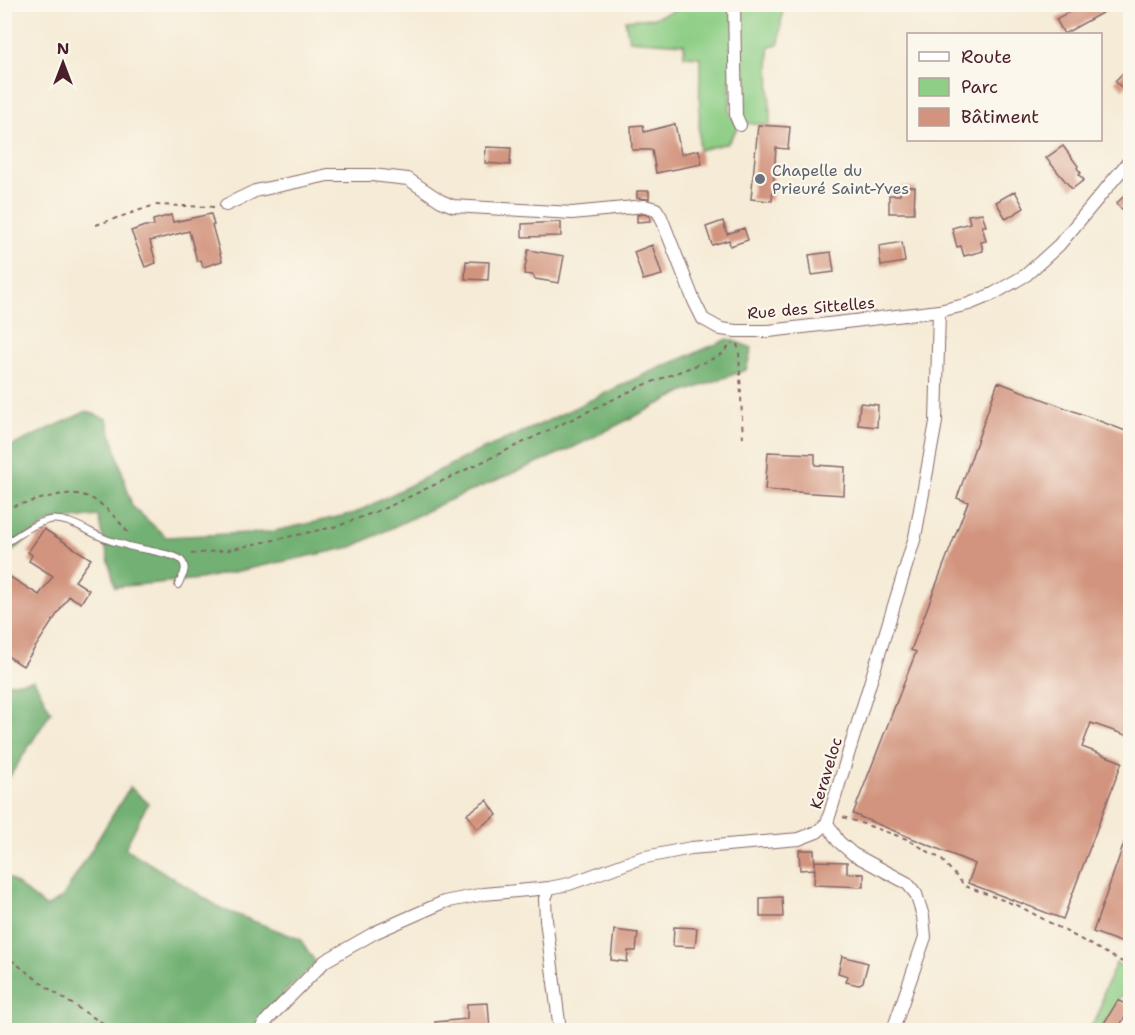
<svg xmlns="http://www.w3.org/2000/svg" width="1135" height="1035" font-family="'Shantell Sans',sans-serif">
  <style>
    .green { fill: #8ece86; stroke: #6c7658; stroke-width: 1.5 }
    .forest { fill: #72b173; stroke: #5e684f; stroke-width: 1.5 }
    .building { fill: #d2947e }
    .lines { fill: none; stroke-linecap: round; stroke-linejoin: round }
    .service-casing { stroke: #866667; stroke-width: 8 }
    .minor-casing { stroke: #866667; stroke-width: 14 }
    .path { stroke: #866667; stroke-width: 2; stroke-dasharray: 4.5 4.5; stroke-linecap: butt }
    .service { stroke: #fff; stroke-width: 6 }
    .minor { stroke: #fff; stroke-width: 12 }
    .worship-dot { fill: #6b7280; stroke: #fbf7ec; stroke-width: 2 }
    .labels { text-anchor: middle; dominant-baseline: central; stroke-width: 4.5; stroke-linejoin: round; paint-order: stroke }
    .worship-label { font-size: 16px; fill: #5b616d; stroke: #fbf7ec; text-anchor: start }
    .street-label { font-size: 16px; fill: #4a1f2b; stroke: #fbf7ec }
  </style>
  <rect width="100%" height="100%" fill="#fbf7ec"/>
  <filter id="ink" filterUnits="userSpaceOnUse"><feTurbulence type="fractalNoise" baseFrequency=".0167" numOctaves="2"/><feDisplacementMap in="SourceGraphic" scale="12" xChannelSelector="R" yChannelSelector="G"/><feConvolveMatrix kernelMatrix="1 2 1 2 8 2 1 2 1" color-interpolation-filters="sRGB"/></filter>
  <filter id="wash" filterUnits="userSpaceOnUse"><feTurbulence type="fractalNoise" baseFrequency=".008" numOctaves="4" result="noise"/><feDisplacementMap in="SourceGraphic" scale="24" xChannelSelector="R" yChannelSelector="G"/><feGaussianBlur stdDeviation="1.35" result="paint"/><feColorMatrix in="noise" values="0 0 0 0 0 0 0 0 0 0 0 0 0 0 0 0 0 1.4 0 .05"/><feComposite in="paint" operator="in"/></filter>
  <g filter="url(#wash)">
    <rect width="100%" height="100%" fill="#f5ebd6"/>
    <path class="green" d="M689 5H783L779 44 769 46 770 125 743 123 731 46 730 114 738 127 728 143 699 150 700 57 684 56V44L629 40 625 20 654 18Z
      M1116 963 1130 971C1129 990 1110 1015 1099 1030H1088L1098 1016 1102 1001 1103 993Z"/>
    <path class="forest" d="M728 339 752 348 746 370 679 394 572 448 445 502 352 547 200 579 115 587 98 516 49 522 5 557V449L87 411 107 419 132 506 166 537 270 532 355 513 470 455 541 424 643 375Z
      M34 680 51 712 5 784V684Z
      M130 787 148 803 125 848 222 909 300 939 316 963 284 993 261 1025 260 1030H5L4 874 46 907 62 898Z"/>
    <g id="blocks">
      <path class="building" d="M1083 4H1118L1064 34 1056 19Z
        M1131 65V81L1123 89 1115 81Z
        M675 124 681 154 699 150 702 164 656 173 652 150H632L631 126 643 125 644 132Z
        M758 125 790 127 788 149 776 148 772 201 751 199Z
        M1063 146 1078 166 1077 168 1081 173 1079 175 1084 180 1072 189 1046 158Z
        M486 147 511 148 510 165 485 163Z
        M901 186 915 187 914 213H889V195H900Z
        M1131 189V217L1116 204Z
        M637 191H649V199L637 198Z
        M1015 191 1024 208 1006 219 996 202Z
        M982 213 986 226H982L986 241 981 242 983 251 964 256 961 246 957 247 952 228 970 223 968 215Z
        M211 214 214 225H212L222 261 203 267 201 260 197 261 189 231 150 241 156 263 145 267 131 231 145 226H154L153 220 171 215 173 222Z
        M644 214 650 216V221L637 222V215Z
        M723 221 727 234 744 228 748 240 730 246 729 240 712 245 706 227Z
        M561 222V236L522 237V224Z
        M902 242 905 262 881 266 879 246Z
        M652 245 662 275 643 280 634 252Z
        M528 250 564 256 559 283 535 279 533 275 524 274Z
        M831 252 834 272 812 275 809 255Z
        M466 261 489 262 488 280 465 279Z
        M998 382 1131 433V737L1091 723 1082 747 1122 762 1063 919 968 883 975 864 853 814 916 652 911 650 968 502 957 498Z
        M860 403 878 405 877 427 858 425Z
        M768 452 815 454V465L845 467 844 495 765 490Z
        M44 529 91 559 75 581 89 590 81 603 69 596 23 666 4 654V573L39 595 53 576 29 561 32 555 28 552Z
        M487 800 497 815 477 829 467 814Z
        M1129 829H1131V946L1093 932Z
        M799 850H814L815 868V861L847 862V873L864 874V887L814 885 815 869 800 870Z
        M782 897 783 917H760V898Z
        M674 927 697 928 695 947 673 946Z
        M614 930 638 933 636 951H628L627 962 611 960Z
        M842 956 868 963 863 982 858 985 846 982 848 976 838 973Z
        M1118 1000 1130 1007 1125 1017 1117 1030H1100Z
        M488 1003 490 1030H435V1022L467 1019V1004Z"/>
    </g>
  </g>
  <g filter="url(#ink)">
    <use href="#blocks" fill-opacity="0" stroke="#866667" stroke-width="1.5"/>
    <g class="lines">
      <g class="service-casing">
        <path id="service" d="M4 544C18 536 33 523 49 520 69 517 88 532 106 539 113 542 121 543 128 546 139 549 176 554 181 560 189 568 182 577 178 585"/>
      </g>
      <g class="minor-casing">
        <path id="minor" d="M734 4 736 116 740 125
          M226 205 255 191 328 175H372L408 179 441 201 453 206 572 213 645 206 656 209 661 217 694 301 703 319 721 329 736 331H769L939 311 969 304 993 294 1026 275 1059 245 1130 160
          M827 823 838 841 853 854 907 883 916 894 923 916 925 937 893 1030
          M260 1030 268 1019 325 961 376 932 444 902 484 894 549 888
          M560 1030 546 920 545 899 549 888 569 884 641 858 691 848 799 839 817 832 827 823 915 537 936 422 939 311"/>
      </g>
      <path class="path" d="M96 225 155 205 214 207
        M737 344 739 352 743 440
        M4 508C70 494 83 475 130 535
        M191 554 228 550 338 526 388 507 639 387 710 360 722 354 732 343
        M843 817 907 839 941 859 965 886 1019 906 1130 966
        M4 954C40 983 76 1009 116 1030"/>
      <use href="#service" class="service"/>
      <use href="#minor" class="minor"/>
    </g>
  </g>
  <circle class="worship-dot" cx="760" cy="179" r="6"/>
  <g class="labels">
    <g class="worship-label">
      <text x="772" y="170">Chapelle du<tspan x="772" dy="18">Prieuré Saint-Yves</tspan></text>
    </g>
    <g class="street-label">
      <text transform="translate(811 308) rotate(-5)">Rue des Sittelles</text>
      <text transform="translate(826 773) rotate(-73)">Keraveloc</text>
    </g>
  </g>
  <rect width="1135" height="1035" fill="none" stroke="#fbf7ec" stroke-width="24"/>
  <rect x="907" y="33" width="195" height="108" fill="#fbf7ec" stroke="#b4a19f" stroke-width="1.5"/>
  <rect x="919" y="52" width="30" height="9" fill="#ffffff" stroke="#b4a19f" stroke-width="1.5"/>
  <text x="961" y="63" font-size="18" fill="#4a1f2b">Route</text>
  <rect x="919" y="78" width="30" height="18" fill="#8ece86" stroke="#b4a19f" stroke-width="1.5"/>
  <text x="961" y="93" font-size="18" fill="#4a1f2b">Parc</text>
  <rect x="919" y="108" width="30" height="18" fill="#d2947e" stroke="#b4a19f" stroke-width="1.5"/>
  <text x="961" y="123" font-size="18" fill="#4a1f2b">Bâtiment</text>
  <g transform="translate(63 63)" stroke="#fbf7ec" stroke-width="4.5" paint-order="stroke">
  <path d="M0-4.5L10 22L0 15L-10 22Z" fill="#4a1f2b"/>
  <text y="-9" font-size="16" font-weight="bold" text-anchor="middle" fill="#4a1f2b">N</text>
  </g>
</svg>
